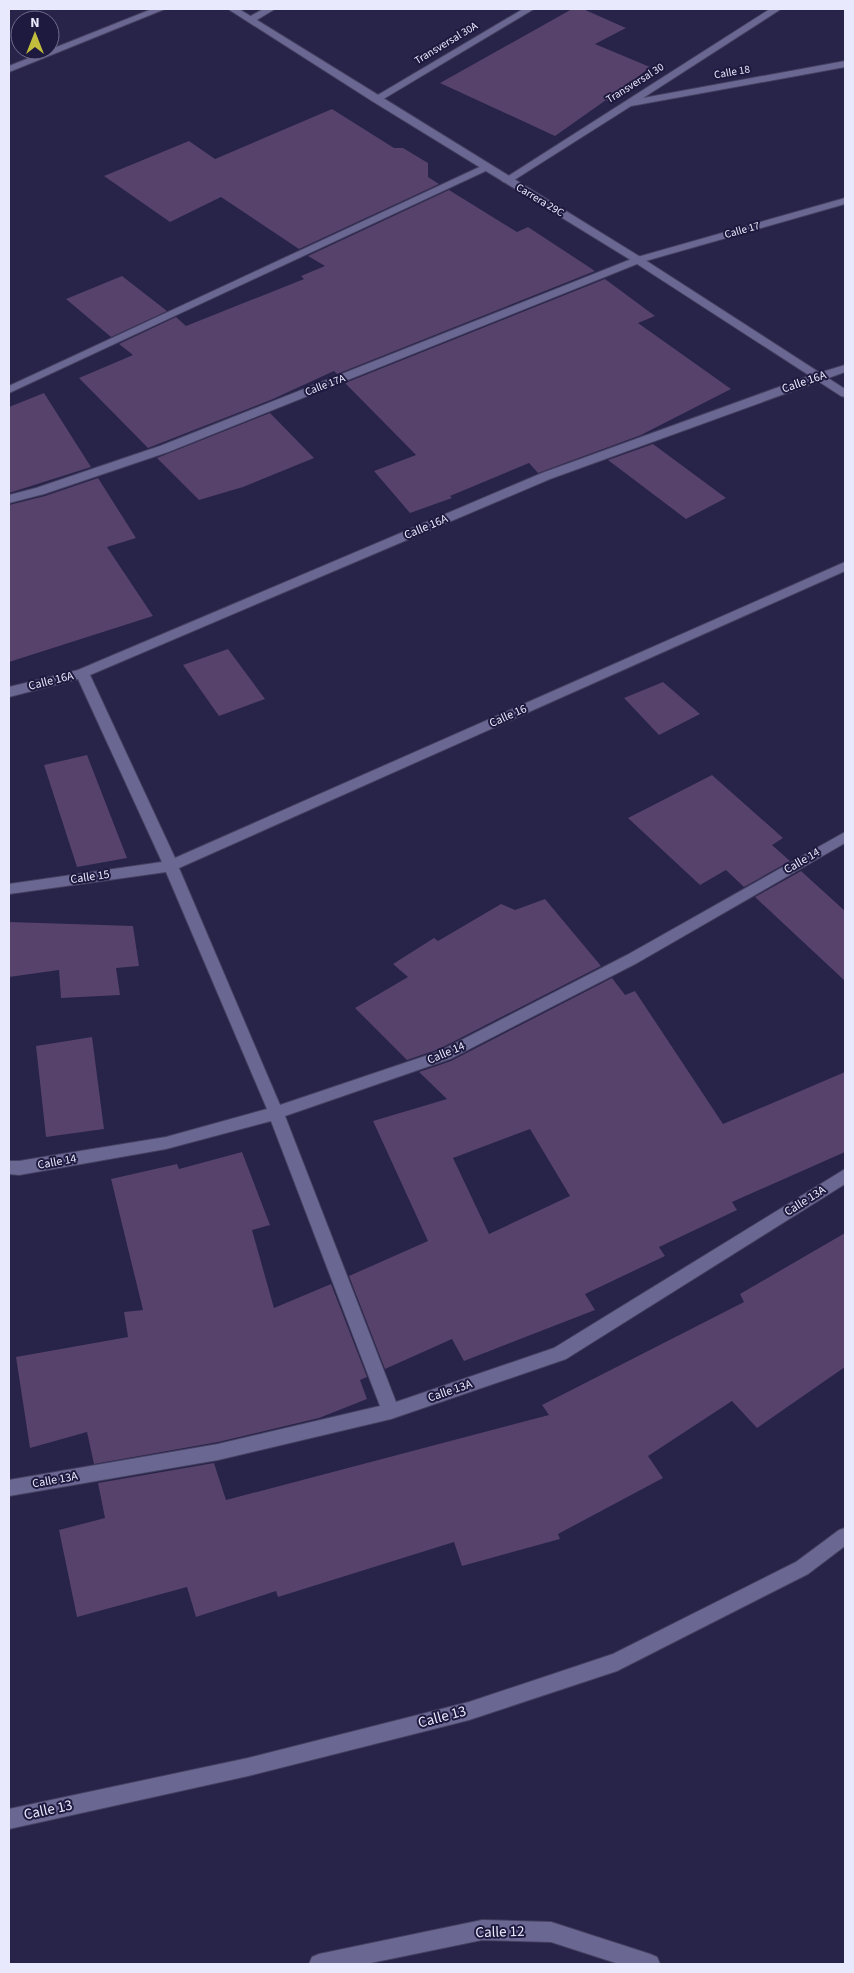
<svg xmlns="http://www.w3.org/2000/svg" width="854" height="1973" font-family="'Source Sans 3',sans-serif">
  <style>
    .building { fill: #56426a; fill-rule: evenodd }
    .lines { fill: none; stroke-linecap: round; stroke-linejoin: round }
    .street-casing { stroke: #454060; stroke-width: 2 }
    .secondary-casing { stroke: #454060; stroke-width: 2 }
    .street { fill: #6a6893; fill-rule: evenodd }
    .secondary { fill: #6a6893; fill-rule: evenodd }
    .labels { text-anchor: middle; dominant-baseline: central; stroke-width: 4; stroke-linejoin: round; paint-order: stroke }
    .far-street-label { font-size: 11px; fill: #e9e9fd; stroke: #1e193e }
    .street-label { font-size: 12px; fill: #e9e9fd; stroke: #1e193e }
    .near-street-label { font-size: 15px; fill: #e9e9fd; stroke: #1e193e }
  </style>
  <rect width="100%" height="100%" fill="#272349"/>
  <path class="building" d="M572 9H583L626 28 595 44 650 67 608 101 606 100 555 136 440 83Z
    M332 109 394 148H403L428 163V177L439 184 299 249 221 197 170 222 104 176 189 141 215 159Z
    M449 190 517 232 528 227 595 271 337 374 334 371 273 399 148 448 79 378 133 355 119 344 176 317 186 326 304 279 301 276 325 266 308 256Z
    M122 276 167 311 111 337 66 299Z
    M605 279 655 316 638 323 731 389 641 435 538 473 529 463 450 496 452 498 410 513 374 471 416 455 345 383Z
    M44 393 91 467 9 493V407Z
    M270 413 314 458 243 487 199 500 157 458Z
    M653 444 726 498 686 519 608 460Z
    M98 478 136 538 107 547 153 616 9 662V505L45 496Z
    M228 649 265 699 219 716 183 665Z
    M663 682 700 714 659 735 624 698Z
    M87 755 127 858 77 867 44 765Z
    M712 775 783 838 772 845 790 861 744 887 726 870 700 885 628 818Z
    M801 871 845 911V981L755 897Z
    M545 899 601 966 439 1049 407 1060 355 1008 408 977 393 964 434 938 438 941 501 904 515 910Z
    M9 922 133 926 139 966 116 968 120 995 61 998 59 970 9 977Z
    M612 978 625 995 635 991 723 1124 845 1072V1152L732 1202 737 1210 659 1247 665 1256 585 1294 595 1310 464 1361 452 1339 385 1369 349 1276 428 1241 373 1121 447 1099 419 1072 451 1061ZM530 1129 570 1196 489 1234 453 1158Z
    M92 1037 104 1129 46 1137 36 1046Z
    M242 1152 270 1225 252 1230 274 1308 331 1284 367 1377 360 1380 367 1399 319 1418 218 1442 94 1464 87 1432 30 1448 16 1357 128 1337 124 1312 143 1310 111 1179 177 1164 179 1169Z
    M845 1233V1367L757 1428 732 1401 648 1456 663 1478 558 1534 560 1539 462 1566 454 1542 278 1597 276 1591 196 1617 187 1587 77 1617 59 1530 105 1518 98 1483 214 1463 226 1500 549 1415 542 1405 744 1302 740 1294Z"/>
  <g class="lines">
    <g class="street-casing">
      <path id="street" d="M152 9H165L9 72V66Z
        M263 9H275L255 21H249V17Z
        M523 9H534L380 101H372L371 99Z
        M770 9H781L643 98 845 61V67L631 106 511 182H503L502 180Z
        M486 164 491 167 490 169 9 393V386Z
        M845 198V204L642 262 168 452 44 494 9 503V495L36 488 160 446 634 258Z
        M845 365V372L550 479 90 675 175 858 845 562V571L179 868 280 1105 440 1051 627 955 845 832V843L637 963 450 1059 285 1116 396 1402 554 1348 845 1169V1184L566 1359 391 1419 218 1460 9 1496V1480L218 1444 380 1406 271 1121 166 1149 19 1175 9 1174V1161H19L166 1137 267 1109 166 872 9 894V884L162 862 78 679 9 697V687L78 670 542 473 812 375Z
        M845 1528V1546L808 1574 617 1671 469 1720 248 1776 9 1829V1809L248 1758 469 1702 613 1654 796 1562 839 1530Z
        M482 1920 551 1922 650 1954 657 1957 660 1964H619L551 1942 482 1940 366 1964H309L312 1957 319 1954Z"/>
    </g>
    <g class="secondary-casing">
      <path id="secondary" d="M228 9H239L642 258 845 389V397L841 396 634 262 372 101Z"/>
    </g>
    <use href="#street" class="street"/>
    <use href="#secondary" class="secondary"/>
  </g>
  <g class="labels">
    <g class="far-street-label">
      <text transform="translate(446 43) rotate(-31)">Transversal 30A</text>
      <text transform="translate(732 72) rotate(-10)">Calle 18</text>
      <text transform="translate(635 83) rotate(-32)">Transversal 30</text>
      <text transform="translate(540 200) rotate(31)">Carrera 29C</text>
      <text transform="translate(742 230) rotate(-16)">Calle 17</text>
      <text transform="translate(325 385) rotate(-21)">Calle 17A</text>
    </g>
    <g class="street-label">
      <text transform="translate(804 382) rotate(-19)">Calle 16A</text>
      <text transform="translate(426 527) rotate(-23)">Calle 16A</text>
      <text transform="translate(51 681) rotate(-14)">Calle 16A</text>
      <text transform="translate(508 716) rotate(-24)">Calle 16</text>
      <text transform="translate(802 861) rotate(-30)">Calle 14</text>
      <text transform="translate(90 877) rotate(-8)">Calle 15</text>
      <text transform="translate(446 1053) rotate(-23)">Calle 14</text>
      <text transform="translate(57 1162) rotate(-10)">Calle 14</text>
      <text transform="translate(805 1201) rotate(-32)">Calle 13A</text>
      <text transform="translate(450 1391) rotate(-19)">Calle 13A</text>
      <text transform="translate(55 1480) rotate(-10)">Calle 13A</text>
    </g>
    <g class="near-street-label">
      <text transform="translate(442 1717) rotate(-15)">Calle 13</text>
      <text transform="translate(48 1810) rotate(-12)">Calle 13</text>
      <text transform="translate(500 1932) rotate(-2)">Calle 12</text>
    </g>
  </g>
  <rect width="854" height="1973" fill="none" stroke="#e9e9fd" stroke-width="20"/>
  <g transform="translate(35 35)"><circle r="24" fill="#1e193e" stroke="#6f6c8a"/>
  <path d="M0-4L9 19L0 12L-9 19Z" fill="#c3bd3e"/>
  <text y="-8" font-size="14" font-weight="bold" text-anchor="middle" fill="#e9e9fd">N</text>
  </g>
</svg>
